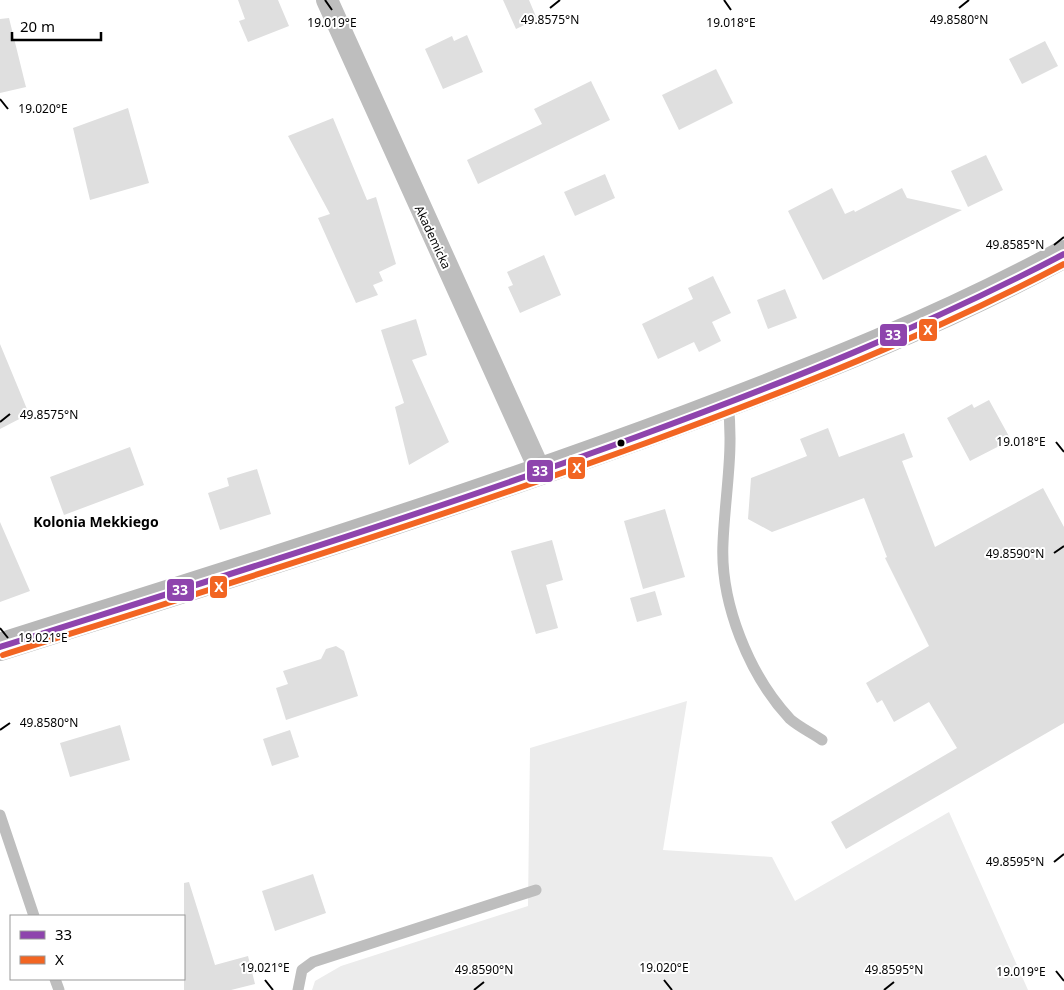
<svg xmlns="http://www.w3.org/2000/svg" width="1064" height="990" font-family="'Noto Sans',sans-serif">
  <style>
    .green { fill: #ececec }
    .building { fill: #dfdfdf }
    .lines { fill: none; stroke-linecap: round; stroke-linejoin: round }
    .lane { stroke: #bebebe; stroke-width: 11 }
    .street { stroke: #bebebe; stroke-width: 22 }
    .secondary { stroke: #b8b8b8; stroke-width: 28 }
    .bus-1-casing { stroke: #fff; stroke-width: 10 }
    .bus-2-casing { stroke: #fff; stroke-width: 10 }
    .bus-1 { stroke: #8e44ad; stroke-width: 6 }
    .bus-2 { stroke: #f26522; stroke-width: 6 }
    .ticks { fill: none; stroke: #000; stroke-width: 2 }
    .bus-dot { fill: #000; stroke: #fff; stroke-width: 2 }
    .labels { text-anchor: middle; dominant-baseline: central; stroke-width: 4; stroke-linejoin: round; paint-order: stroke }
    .street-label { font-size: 12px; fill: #000; stroke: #fff }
    .neighbourhood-label { font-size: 14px; font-weight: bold; fill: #000; stroke: #fff }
    .ticks-label { font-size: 12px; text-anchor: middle; fill: #000; stroke: #fff; stroke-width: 4; stroke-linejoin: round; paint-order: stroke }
    .line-badge { stroke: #fff; stroke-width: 2 }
    .badge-label { font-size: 14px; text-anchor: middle; font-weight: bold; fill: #fff }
  </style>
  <rect width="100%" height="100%" fill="#fff"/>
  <path class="green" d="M687 701 663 850 772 857 795 901 949 812 1028 990H312L315 981 341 966 528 906 530 748Z"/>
  <path class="building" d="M238 0H278L289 26 248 42 239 21 245 19Z
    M503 0H529L537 19 516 29Z
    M9 18 26 87 0 93V19Z
    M467 35 483 72 443 89 425 49 452 36 454 41Z
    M1045 41 1058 66 1022 84 1009 59Z
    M716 69 733 103 679 130 662 95Z
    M591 81 610 120 478 184 467 160 542 124 534 109Z
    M128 108 149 183 90 200 73 128Z
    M333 118 367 200 376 197 396 264 379 272 383 281 373 285 378 295 356 303 318 218 330 214 288 136Z
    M986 155 1003 190 968 207 951 171Z
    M605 174 615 198 575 216 564 192Z
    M832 188 845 214 854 210 855 212 902 188 907 198 962 210 823 280 788 211Z
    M544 255 561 295 520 313 508 287 513 285 507 272Z
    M713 276 731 313 712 322 721 341 699 352 694 342 658 359 642 324 693 299 688 288Z
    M785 289 797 318 768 329 757 300Z
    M416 319 427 355 412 360 449 442 409 465 395 407 404 403 381 330Z
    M0 344 29 414 0 429Z
    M989 400 1011 440 970 461 947 418 972 404 974 408Z
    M828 428 839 457 904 433 913 457 902 461 935 547 1043 488 1064 527V723L846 849 831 822 957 748 929 702 894 722 882 700 877 703 866 683 929 646 885 558 887 557 864 498 772 532 748 519 751 478 807 456 800 439Z
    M130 447 144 485 64 515 50 477Z
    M257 469 271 514 220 530 208 493 229 486 227 478Z
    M665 509 685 577 643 589 624 521Z
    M0 522 30 591 0 602Z
    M552 540 563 580 546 585 558 628 536 634 511 551Z
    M655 591 662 615 637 622 630 598Z
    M336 646 344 651 358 696 286 720 276 688 288 684 283 671 321 659 326 649Z
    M120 725 130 760 70 777 60 743Z
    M290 730 299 757 272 766 263 739Z
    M313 874 326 913 275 931 262 891Z
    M189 882 215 965 248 956 255 984 231 990H184V883Z"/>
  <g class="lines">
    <path class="lane" d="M728 403C734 452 725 494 723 543 720 603 749 675 790 719 799 727 812 733 822 740
      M0 815 34 916
      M55 979 59 990
      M298 990 302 970 313 962 536 890"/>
    <path class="street" d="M327 0 541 473"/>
    <path class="secondary" d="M0 647C230 574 461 503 688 418 815 370 944 320 1064 254"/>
    <g class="bus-1-casing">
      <path id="bus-1" d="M0 647C214 579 429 513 639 436 784 383 927 326 1064 254"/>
    </g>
    <g class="bus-2-casing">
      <path id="bus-2" d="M3 655C218 587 434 520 646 443 788 391 930 335 1064 264"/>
    </g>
    <use href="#bus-1" class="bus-1"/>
    <use href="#bus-2" class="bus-2"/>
  </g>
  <path class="ticks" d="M325 0 332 10M724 0 731 10M550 8 560 0M959 8 969 0M0 99 8 109M1054 245 1064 237M0 422 10 414M1056 442 1064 452M1054 553 1064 546M0 628 8 638M0 730 10 723M1054 862 1064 854M1056 971 1064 981M265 980 273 990M664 980 672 990M474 990 484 982M884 990 894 982"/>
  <circle class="bus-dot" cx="621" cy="443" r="4.5"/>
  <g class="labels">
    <g class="street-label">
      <text transform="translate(433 237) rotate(65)">Akademicka</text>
    </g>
    <g class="neighbourhood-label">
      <text x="96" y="521">Kolonia Mekkiego</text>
    </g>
  </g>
  <g class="ticks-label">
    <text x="550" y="24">49.8575°N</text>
    <text x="959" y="24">49.8580°N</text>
    <text x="332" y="27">19.019°E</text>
    <text x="731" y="27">19.018°E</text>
    <text x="43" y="113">19.020°E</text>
    <text x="1015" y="249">49.8585°N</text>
    <text x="49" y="419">49.8575°N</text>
    <text x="1021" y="446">19.018°E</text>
    <text x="1015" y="558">49.8590°N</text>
    <text x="43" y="642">19.021°E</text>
    <text x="49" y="727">49.8580°N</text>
    <text x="1015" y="866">49.8595°N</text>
    <text x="265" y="972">19.021°E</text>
    <text x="664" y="972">19.020°E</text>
    <text x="484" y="974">49.8590°N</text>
    <text x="894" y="974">49.8595°N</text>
    <text x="1021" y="976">19.019°E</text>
  </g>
  <g class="line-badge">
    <rect x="918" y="318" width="20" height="24" rx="5" fill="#f26522"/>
    <rect x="879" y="323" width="29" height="24" rx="5" fill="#8e44ad"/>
    <rect x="567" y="456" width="19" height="24" rx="5" fill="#f26522"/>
    <rect x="526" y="459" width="28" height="24" rx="5" fill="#8e44ad"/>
    <rect x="209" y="575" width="19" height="24" rx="5" fill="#f26522"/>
    <rect x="166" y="578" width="29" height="24" rx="5" fill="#8e44ad"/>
  </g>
  <g class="badge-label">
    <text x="928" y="335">X</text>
    <text x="893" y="340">33</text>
    <text x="577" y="473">X</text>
    <text x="540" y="476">33</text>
    <text x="219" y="592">X</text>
    <text x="180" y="595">33</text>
  </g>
  <rect x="10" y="915" width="175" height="65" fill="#ffffff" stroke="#999999"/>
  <rect x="20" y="931" width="25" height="8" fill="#8e44ad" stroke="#999999"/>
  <text x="55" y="940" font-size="15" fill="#000000">33</text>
  <rect x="20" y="956" width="25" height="8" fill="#f26522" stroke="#999999"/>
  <text x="55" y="965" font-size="15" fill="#000000">X</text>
  <path d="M12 32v8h89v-8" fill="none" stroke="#000000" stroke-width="2.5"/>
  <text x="20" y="32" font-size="15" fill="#000000" stroke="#ffffff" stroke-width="4" paint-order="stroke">20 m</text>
</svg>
